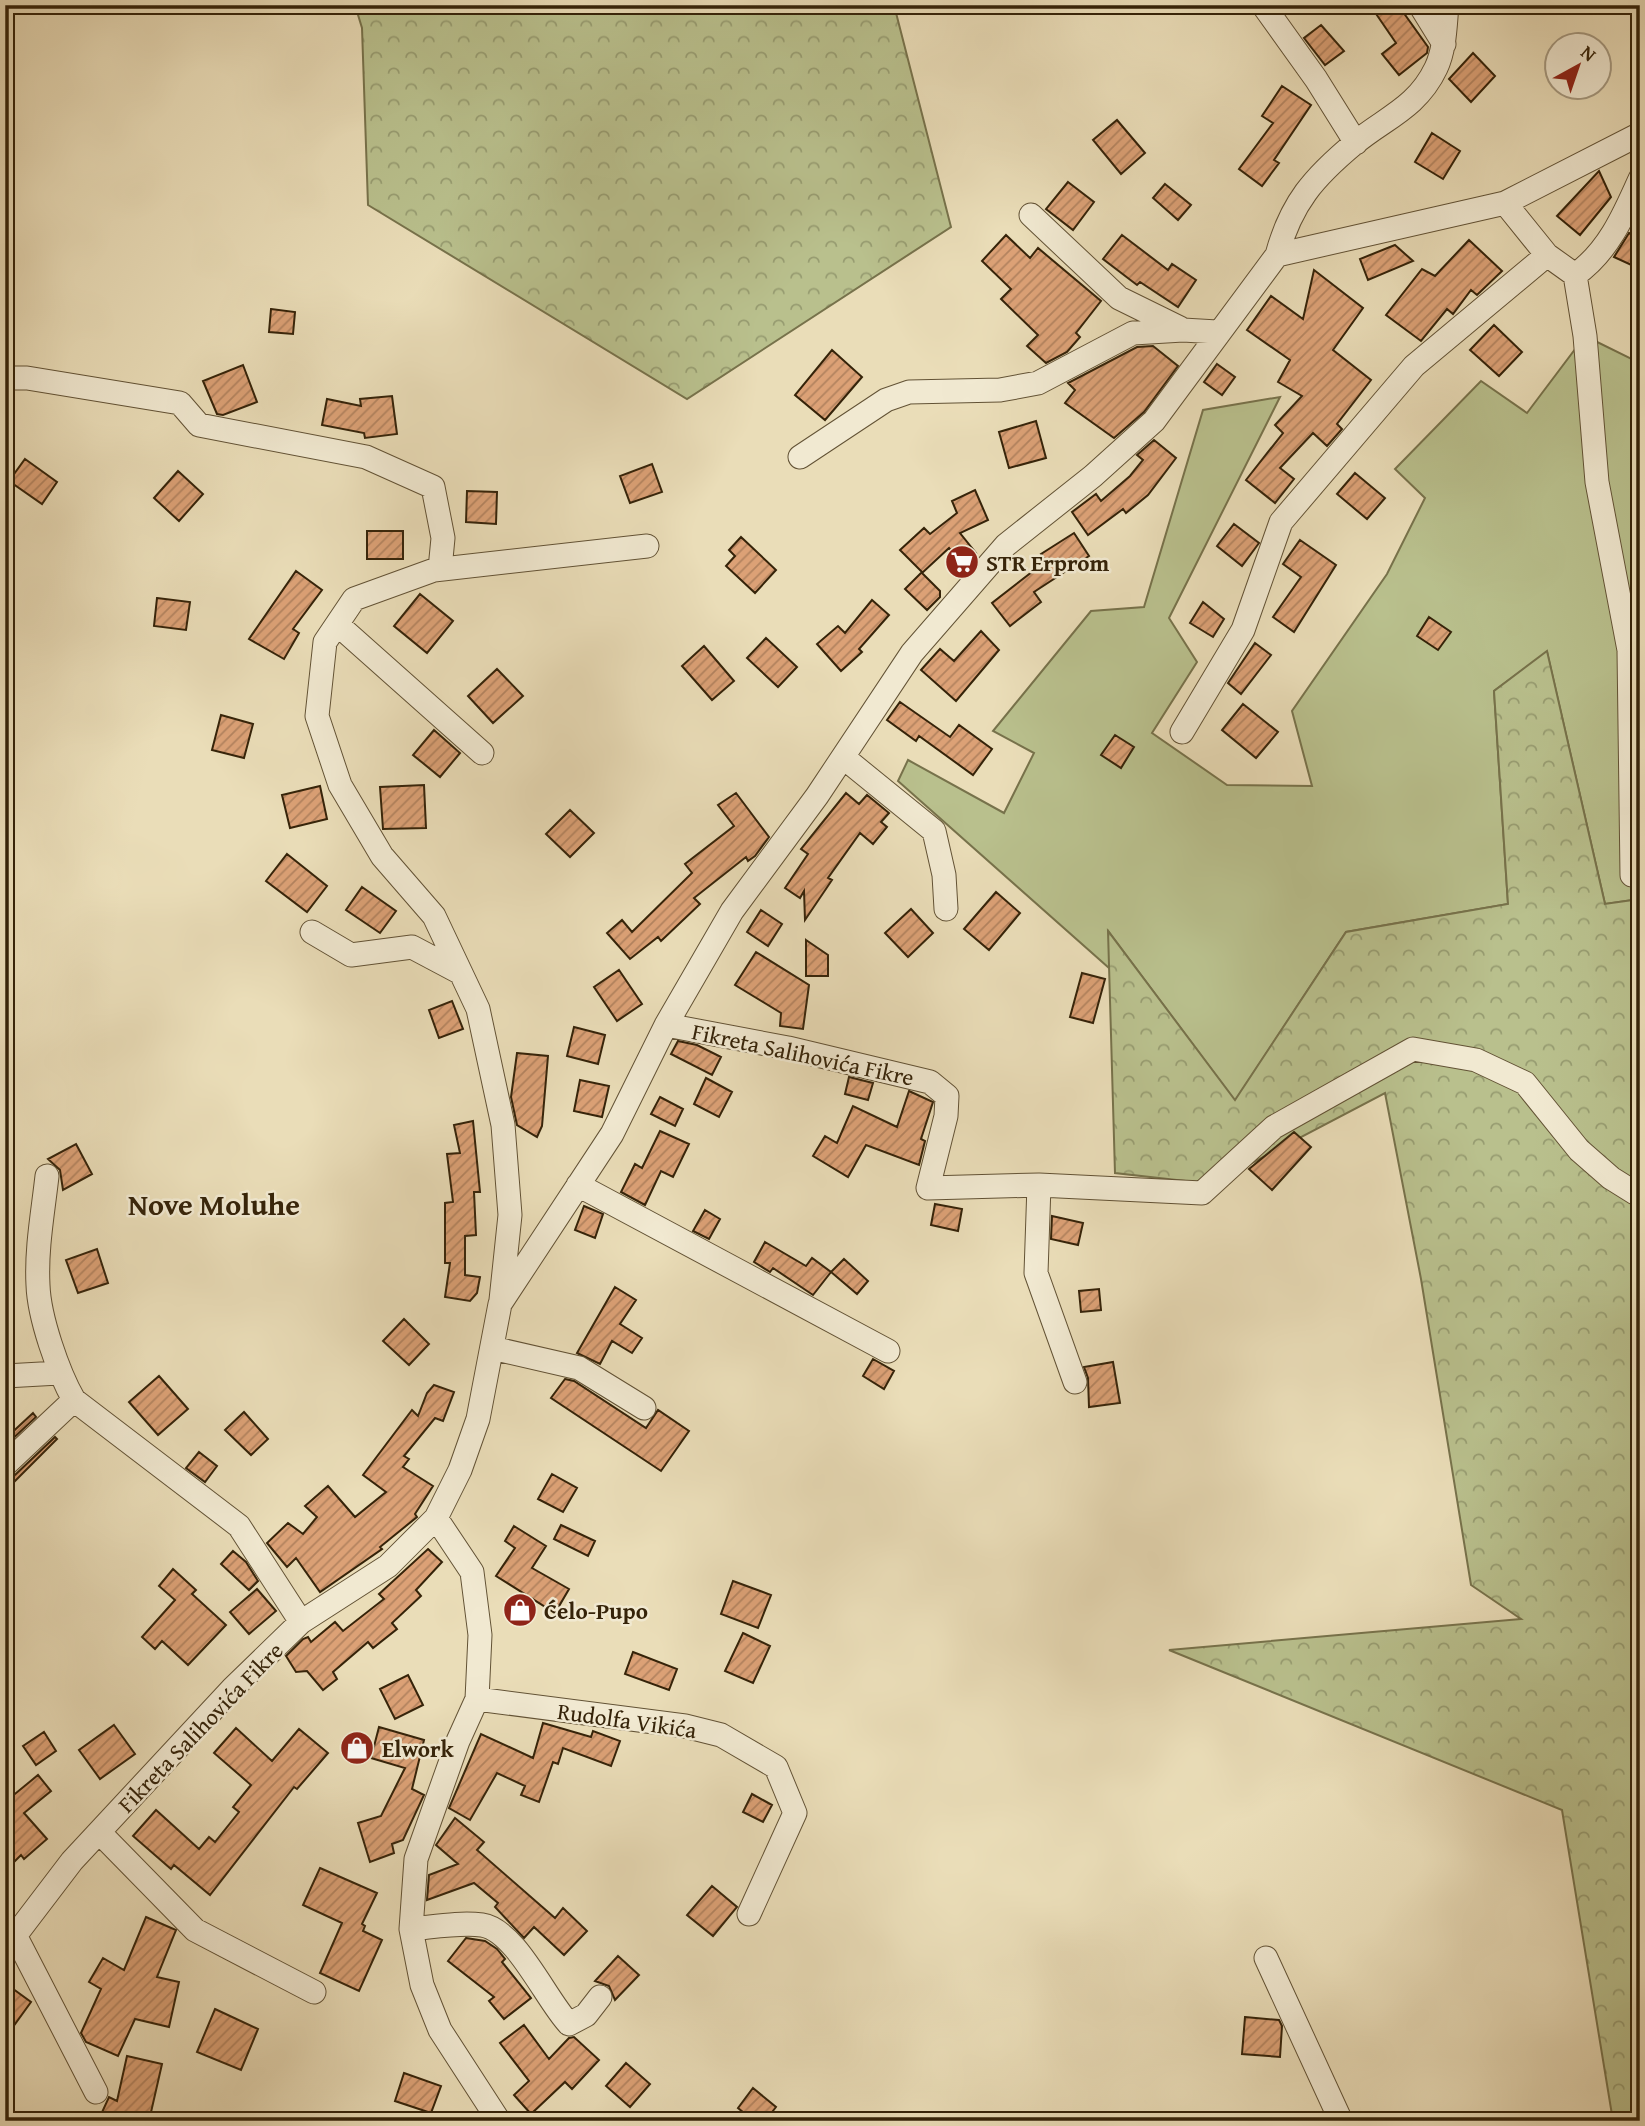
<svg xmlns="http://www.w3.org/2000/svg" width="1645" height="2126" font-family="'Gentium Book Plus',serif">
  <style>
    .green { fill: #b9c08d; stroke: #77724b; stroke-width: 2 }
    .forest { fill: url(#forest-crowns); stroke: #77724b; stroke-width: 2 }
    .building { fill: url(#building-hatch); stroke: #352309; stroke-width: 2 }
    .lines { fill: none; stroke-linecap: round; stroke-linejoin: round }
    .minor-casing { stroke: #625235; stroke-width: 25 }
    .path { stroke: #352309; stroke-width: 3.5; stroke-dasharray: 5 3.5; stroke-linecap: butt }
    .minor { stroke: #f1e9d1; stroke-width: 23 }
    .labels { text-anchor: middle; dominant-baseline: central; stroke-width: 5; stroke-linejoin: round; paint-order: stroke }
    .poi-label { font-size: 23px; font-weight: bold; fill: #352309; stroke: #f1e9d1; text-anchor: start }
    .street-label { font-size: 23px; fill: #352309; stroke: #f1e9d1 }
    .district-label { font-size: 30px; font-weight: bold; fill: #352309; stroke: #f1e9d1 }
  </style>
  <defs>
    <pattern id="forest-crowns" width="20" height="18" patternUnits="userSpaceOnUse" patternTransform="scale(1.75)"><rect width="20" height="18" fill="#b9c08d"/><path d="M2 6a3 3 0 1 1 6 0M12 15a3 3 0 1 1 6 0" fill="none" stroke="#979c71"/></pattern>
    <pattern id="building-hatch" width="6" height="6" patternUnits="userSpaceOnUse" patternTransform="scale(1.75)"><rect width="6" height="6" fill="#dca176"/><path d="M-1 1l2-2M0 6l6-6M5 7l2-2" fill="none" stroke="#b3835f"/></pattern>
  </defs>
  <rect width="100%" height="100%" fill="#eaddb8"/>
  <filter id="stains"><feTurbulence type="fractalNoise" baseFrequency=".00286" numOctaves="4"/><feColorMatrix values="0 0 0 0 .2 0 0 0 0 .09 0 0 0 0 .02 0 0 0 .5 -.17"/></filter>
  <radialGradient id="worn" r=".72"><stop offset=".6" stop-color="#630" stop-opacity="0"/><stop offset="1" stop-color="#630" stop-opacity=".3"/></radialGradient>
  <path class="green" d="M1585 336 1640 363V899L1605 904 1547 652 1494 691 1508 904 1346 932 1235 1101 1109 932V968L898 781 908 760 1004 813 1034 753 993 731 1091 611 1144 607 1203 410 1280 397 1169 618 1197 662 1152 733 1227 785 1312 786 1292 711 1387 574 1425 498 1395 469 1481 381 1527 413Z"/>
  <path class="forest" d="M355 5H894L951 227 687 399 368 205 362 28Z
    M1547 651 1605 904 1640 899V2121H1613L1562 1810 1169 1650 1521 1619 1471 1585 1421 1279 1385 1093 1212 1184 1115 1173 1108 931 1235 1100 1346 932 1508 904 1494 691Z"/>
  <path class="building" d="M1370 5H1398L1428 47 1427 53 1399 75 1382 54 1396 43Z
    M1321 25 1344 51 1325 65 1304 38Z
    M1473 53 1495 76 1471 102 1449 79Z
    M1282 86 1311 105 1274 160 1279 163 1262 186 1239 169 1273 123 1262 116Z
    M1117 120 1145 153 1121 174 1093 140Z
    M1432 133 1460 151 1443 179 1415 162Z
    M1599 171 1611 197 1580 235 1557 216Z
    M1068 182 1094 202 1073 230 1046 209Z
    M1165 184 1191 205 1178 220 1153 198Z
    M1629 233 1640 239V269L1614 257Z
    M1006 235 1030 258 1038 248 1101 301 1076 333 1080 337 1067 352 1046 363 1027 346 1038 335 1001 299 1011 289 982 261Z
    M1122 235 1168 270 1172 264 1196 280 1178 307 1140 282 1137 285 1103 259Z
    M1469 240 1502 271 1477 295 1471 290 1453 314 1447 309 1421 341 1386 315 1422 269 1435 276Z
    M1395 245 1413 261 1368 280 1360 259Z
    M1314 270 1363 308 1333 350 1371 380 1337 424 1342 429 1327 446 1313 433 1280 468 1294 479 1275 503 1246 480 1283 433 1275 425 1302 396 1278 382 1290 360 1247 330 1271 296 1303 319Z
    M271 309 295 312 293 334 269 332Z
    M1494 325 1522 352 1499 376 1470 350Z
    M1153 346 1178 366 1144 412 1114 438 1065 403 1075 390 1068 383 1137 347Z
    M832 350 862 377 825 420 795 395Z
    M1217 364 1235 377 1222 395 1204 382Z
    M243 365 257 402 223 415 217 414 203 381Z
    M392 396 397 434 365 438 364 433 322 425 327 399 361 406 360 399Z
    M1036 421 1046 458 1009 468 999 432Z
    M1154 440 1176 458 1148 495 1126 513 1123 509 1088 535 1072 512 1096 494 1101 501 1130 476 1143 460 1137 455Z
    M25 459 57 482 42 504 9 481Z
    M652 464 662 492 630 503 620 476Z
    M178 471 203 494 179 521 154 498Z
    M1355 473 1385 498 1367 519 1337 494Z
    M975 490 988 520 960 533 976 553 962 564 949 548 922 573 940 591V597L927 610 905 589 922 572 900 550 924 528 930 534 957 513 952 501Z
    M467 491 497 492 496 524 466 522Z
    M1234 524 1259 543 1242 566 1217 546Z
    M367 531H403V559H367Z
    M1074 533 1089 556 1034 592 1041 602 1010 626 992 603 1046 561 1041 554Z
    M741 537 776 570 755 593 726 566 735 556 729 550Z
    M1300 540 1336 565 1294 632 1273 617 1301 577 1283 564Z
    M296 571 322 590 293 629 299 633 284 659 249 639Z
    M420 594 453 621 427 653 394 626Z
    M157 598 190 602 186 630 154 626Z
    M872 600 889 615 859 649 862 652 841 671 817 644 838 626 845 633Z
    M1203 602 1224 619 1213 637 1190 623Z
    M1429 617 1451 632 1438 650 1417 636Z
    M981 631 999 650 956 701 921 670 940 649 954 661Z
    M766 638 797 667 778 687 747 658Z
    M1255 643 1271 655 1241 694 1228 683Z
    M704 646 734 681 712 700 682 666Z
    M497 669 523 696 493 723 468 696Z
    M900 702 950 737 959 725 992 749 973 775 919 736 916 741 887 720Z
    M1243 704 1278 732 1256 758 1222 730Z
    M221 715 253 724 244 758 212 750Z
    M434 730 460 753 440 777 413 755Z
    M1115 735 1134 747 1121 768 1101 755Z
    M424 785 426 828 383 829 380 787Z
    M320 786 327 819 290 828 282 795Z
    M736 793 769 837 755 856 748 861 746 857 694 898 700 904 661 941 658 937 630 959 607 933 622 920 632 932 692 873 685 864 734 826 718 805Z
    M846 793 859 804 867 795 889 813 881 822 887 827 873 844 860 833 828 878 832 880 805 920 804 891 800 898 785 888 808 854 801 849Z
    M570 810 594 833 570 857 546 834Z
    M287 854 327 886 307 912 266 881Z
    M362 887 396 911 380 933 346 910Z
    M996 892 1020 913 989 950 964 929Z
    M911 909 933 933 908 957 885 933Z
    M761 910 782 924 768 946 747 932Z
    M806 940 828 955V976H806Z
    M756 952 809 985 803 1029 780 1026 781 1013 735 985Z
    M619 970 642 1004 617 1021 594 987Z
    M1082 973 1105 979 1093 1023 1070 1017Z
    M452 1001 463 1029 439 1038 429 1010Z
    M574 1027 605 1035 598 1064 567 1056Z
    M678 1041 697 1045 721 1057 712 1075 671 1054Z
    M517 1053 548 1056 542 1126 537 1137 517 1125 511 1097Z
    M849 1077 873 1083 868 1100 845 1094Z
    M706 1078 732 1092 719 1117 694 1104Z
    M580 1080 609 1086 602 1117 574 1111Z
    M909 1091 933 1102 921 1139 925 1141 919 1165 866 1145 848 1177 813 1156 825 1136 837 1143 853 1106 897 1127Z
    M660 1097 683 1109 675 1126 651 1114Z
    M473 1121 480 1192H474L476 1235 465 1236V1275L480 1277 477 1293 470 1301 445 1297 450 1263H445V1203L453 1202 447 1154 460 1153 454 1125Z
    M660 1131 689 1144 673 1177 661 1171 645 1205 621 1192 635 1164 642 1168Z
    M1294 1132 1311 1147 1272 1190 1249 1169Z
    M76 1144 92 1174 63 1190 60 1170 48 1159Z
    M935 1204 962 1209 958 1231 931 1225Z
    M584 1206 603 1214 595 1238 575 1230Z
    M705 1210 720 1219 709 1239 693 1231Z
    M1052 1216 1083 1223 1078 1245 1051 1239Z
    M765 1242 806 1266 812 1258 831 1272 813 1295 773 1268 770 1272 754 1262Z
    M97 1249 108 1283 78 1293 66 1260Z
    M844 1259 868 1281 857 1294 831 1272Z
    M615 1287 636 1300 620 1324 642 1338 632 1353 612 1341 600 1364 577 1353Z
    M1099 1289 1101 1310 1081 1312 1079 1291Z
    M404 1319 429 1344 409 1365 383 1341Z
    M873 1359 894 1371 884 1389 863 1376Z
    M1113 1362 1120 1403 1089 1407 1088 1378 1084 1367Z
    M159 1376 188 1409 158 1435 129 1402Z
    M565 1379 574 1381 646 1428 658 1410 689 1431 661 1471 551 1398Z
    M434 1385 454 1392 443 1421 435 1418 404 1456 409 1459 403 1467 433 1486 415 1514 417 1517 380 1547 382 1549 320 1592 296 1558 287 1567 267 1543 288 1523 303 1534 317 1517 305 1506 328 1486 355 1517 386 1492 363 1475 412 1410 418 1416 427 1393Z
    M244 1412 268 1439 251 1455 225 1430Z
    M33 1413 36 1417 5 1446V1439Z
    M55 1437 57 1439 5 1491V1479L15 1475Z
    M199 1452 217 1466 205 1482 186 1468Z
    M552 1474 577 1488 563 1512 538 1499Z
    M561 1525 595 1541 588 1556 554 1539Z
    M514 1526 546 1546 532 1568 569 1589 555 1613 496 1576 515 1548 505 1541Z
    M428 1549 442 1562 416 1590 421 1596 392 1623 397 1629 373 1648 368 1642 333 1672 337 1679 323 1690 307 1671 296 1672 286 1656 303 1639 308 1637 311 1642 335 1622 343 1631 384 1599 379 1594Z
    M233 1551 246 1562 258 1581 249 1590 221 1564Z
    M173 1569 196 1590 192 1594 226 1625 188 1665 162 1641 155 1649 142 1637 175 1600 159 1586Z
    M733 1581 771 1595 758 1628 721 1614Z
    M257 1589 276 1611 249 1634 230 1612Z
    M743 1633 770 1646 753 1683 725 1671Z
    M633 1652 677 1669 669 1690 625 1674Z
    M408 1675 423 1705 395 1719 380 1689Z
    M543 1723 591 1737 593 1731 620 1741 611 1766 563 1748 558 1764 553 1762 539 1802 521 1795 525 1786 497 1773 470 1820 449 1808 481 1734 533 1758Z
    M114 1725 135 1754 100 1779 79 1750Z
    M379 1727 424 1740 412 1789 424 1795 403 1840 392 1844 394 1853 370 1862 358 1823 381 1816 405 1768 371 1758Z
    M236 1728 272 1761 299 1729 328 1753 297 1789 294 1787 210 1895 174 1865 171 1869 133 1836 156 1810 199 1849 209 1837 215 1842 239 1812 233 1807 251 1785 214 1753Z
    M44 1732 56 1751 36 1765 23 1746Z
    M38 1775 51 1791 24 1813 47 1839 24 1859 21 1855 5 1871V1793L10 1798Z
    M752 1794 772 1805 763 1822 743 1812Z
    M455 1818 484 1842 477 1850 555 1918 563 1908 587 1931 564 1955 534 1927 524 1938 495 1907 498 1903 474 1883 427 1900 429 1875 458 1864 436 1845Z
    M320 1868 377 1893 362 1924 365 1926 363 1931 382 1940 359 1991 320 1973 342 1923 303 1905Z
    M712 1886 737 1907 713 1936 687 1915Z
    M146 1917 176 1930 157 1977 179 1982 169 2027 135 2019 118 2056 86 2042 81 2033 101 1989 89 1982 103 1958 124 1970Z
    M466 1938 485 1941 497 1949 505 1959 502 1962 531 1998 504 2019 489 2001 494 1997 448 1961Z
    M618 1956 639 1975 615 2000 609 1986 595 1981Z
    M5 1983 31 2002 5 2038Z
    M215 2009 258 2029 241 2070 197 2052Z
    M1245 2017 1279 2020 1282 2026 1280 2057 1242 2054Z
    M524 2025 549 2059 569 2038 574 2037 599 2060 572 2089 565 2082 531 2114 514 2095 529 2081 500 2043Z
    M127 2056 162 2064 149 2121H98L109 2097 117 2101Z
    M626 2063 650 2084 630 2107 606 2086Z
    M404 2073 441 2086 431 2113 395 2101Z
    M753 2088 776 2107 765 2121H754L738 2108Z"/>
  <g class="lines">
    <g class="minor-casing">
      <path id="minor" d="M1263 5 1316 79 1356 143
        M1420 5 1444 44
        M1505 203 1547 255 1575 275C1608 252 1624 215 1640 179
        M1031 215 1119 298 1180 328
        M1277 255C1291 203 1314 177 1355 143 1385 118 1417 108 1436 68 1445 49 1445 26 1447 5
        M1575 275 1585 336 1597 482 1629 650 1632 875
        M5 378H27L180 403 199 425 366 457 433 487 443 538 440 569
        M800 457 886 400 909 392 1000 390 1038 383 1133 333 1183 330 1217 332
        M337 624 482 753
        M1182 732 1243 630 1281 522 1414 366 1547 255
        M843 757 934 831 944 875 946 909
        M312 932 351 955 412 947 461 973
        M666 1025 788 1048 930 1082 947 1096 946 1116 928 1188 1039 1185 1202 1193 1274 1127 1413 1049 1476 1060 1525 1083 1579 1150 1611 1178 1635 1193 1640 1192
        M47 1176C43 1212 36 1249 38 1285 39 1317 58 1372 74 1400L239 1526 301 1622
        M578 1185 888 1351
        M1039 1185 1036 1273 1075 1382
        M501 1300 510 1215 503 1125 478 1009 434 916 382 856 340 785 317 716 325 642 354 599 434 570 647 546
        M492 1348 579 1368 644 1408
        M5 1376 59 1373
        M5 1465 74 1400
        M436 1518 472 1572 480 1635 477 1699 458 1741 416 1859 411 1929 422 1985 440 2030 499 2121
        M477 1699 685 1726 721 1735 776 1767 795 1813 749 1914
        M99 1832 195 1930 314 1992
        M411 1929C433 1927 460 1922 482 1925 516 1930 546 2000 569 2024L586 2015 600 1997
        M15 1935 96 2092
        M5 1949 72 1861 232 1689 301 1622 388 1566 436 1518 460 1470 478 1419 500 1304 612 1134 666 1025 732 911 817 796 912 653 1006 545 1093 476 1154 421 1277 255 1505 203 1640 134
        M1266 1958 1341 2121"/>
    </g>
    <path class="path" d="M1634 897 1640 972"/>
    <use href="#minor" class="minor"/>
  </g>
  <defs>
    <g id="supermarket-disc" transform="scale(1.75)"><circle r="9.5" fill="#8f2418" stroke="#f1e9d1"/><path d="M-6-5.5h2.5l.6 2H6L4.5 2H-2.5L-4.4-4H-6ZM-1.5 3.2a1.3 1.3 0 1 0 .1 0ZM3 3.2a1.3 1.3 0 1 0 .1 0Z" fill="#fff"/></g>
    <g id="shop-disc" transform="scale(1.75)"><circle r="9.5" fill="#8f2418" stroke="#f1e9d1"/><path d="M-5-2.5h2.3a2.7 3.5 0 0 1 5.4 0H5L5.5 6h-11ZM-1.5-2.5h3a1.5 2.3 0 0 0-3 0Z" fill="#fff"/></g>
  </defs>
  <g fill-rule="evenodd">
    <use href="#supermarket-disc" x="962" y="562"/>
    <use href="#shop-disc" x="520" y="1610"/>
    <use href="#shop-disc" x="357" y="1748"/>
  </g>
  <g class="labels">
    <g class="poi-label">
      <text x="986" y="562">STR Erprom</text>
      <text x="544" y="1610">Ćelo-Pupo</text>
      <text x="382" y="1748">Elwork</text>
    </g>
    <g class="street-label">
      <text transform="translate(803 1054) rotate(12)">Fikreta Salihovića Fikre</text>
      <text transform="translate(627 1720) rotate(8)">Rudolfa Vikića</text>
      <text transform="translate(200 1727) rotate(-46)">Fikreta Salihovića Fikre</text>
    </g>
    <g class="district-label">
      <text x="214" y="1204">Nove Moluhe</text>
    </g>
  </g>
  <rect width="1645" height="2126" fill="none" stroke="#eaddb8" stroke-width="28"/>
  <rect x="7" y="7" width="1631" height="2112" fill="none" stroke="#352309" stroke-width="3.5"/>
  <rect x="14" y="14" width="1617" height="2098" fill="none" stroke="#352309" stroke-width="2"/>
  <g transform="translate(1578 66) rotate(40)"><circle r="33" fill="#f1e9d1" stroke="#a69a81" stroke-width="2"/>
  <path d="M0-5L12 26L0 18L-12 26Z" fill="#8f2418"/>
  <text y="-10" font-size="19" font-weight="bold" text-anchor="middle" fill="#352309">N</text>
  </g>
  <rect width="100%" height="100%" filter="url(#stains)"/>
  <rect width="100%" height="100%" fill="url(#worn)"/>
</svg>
